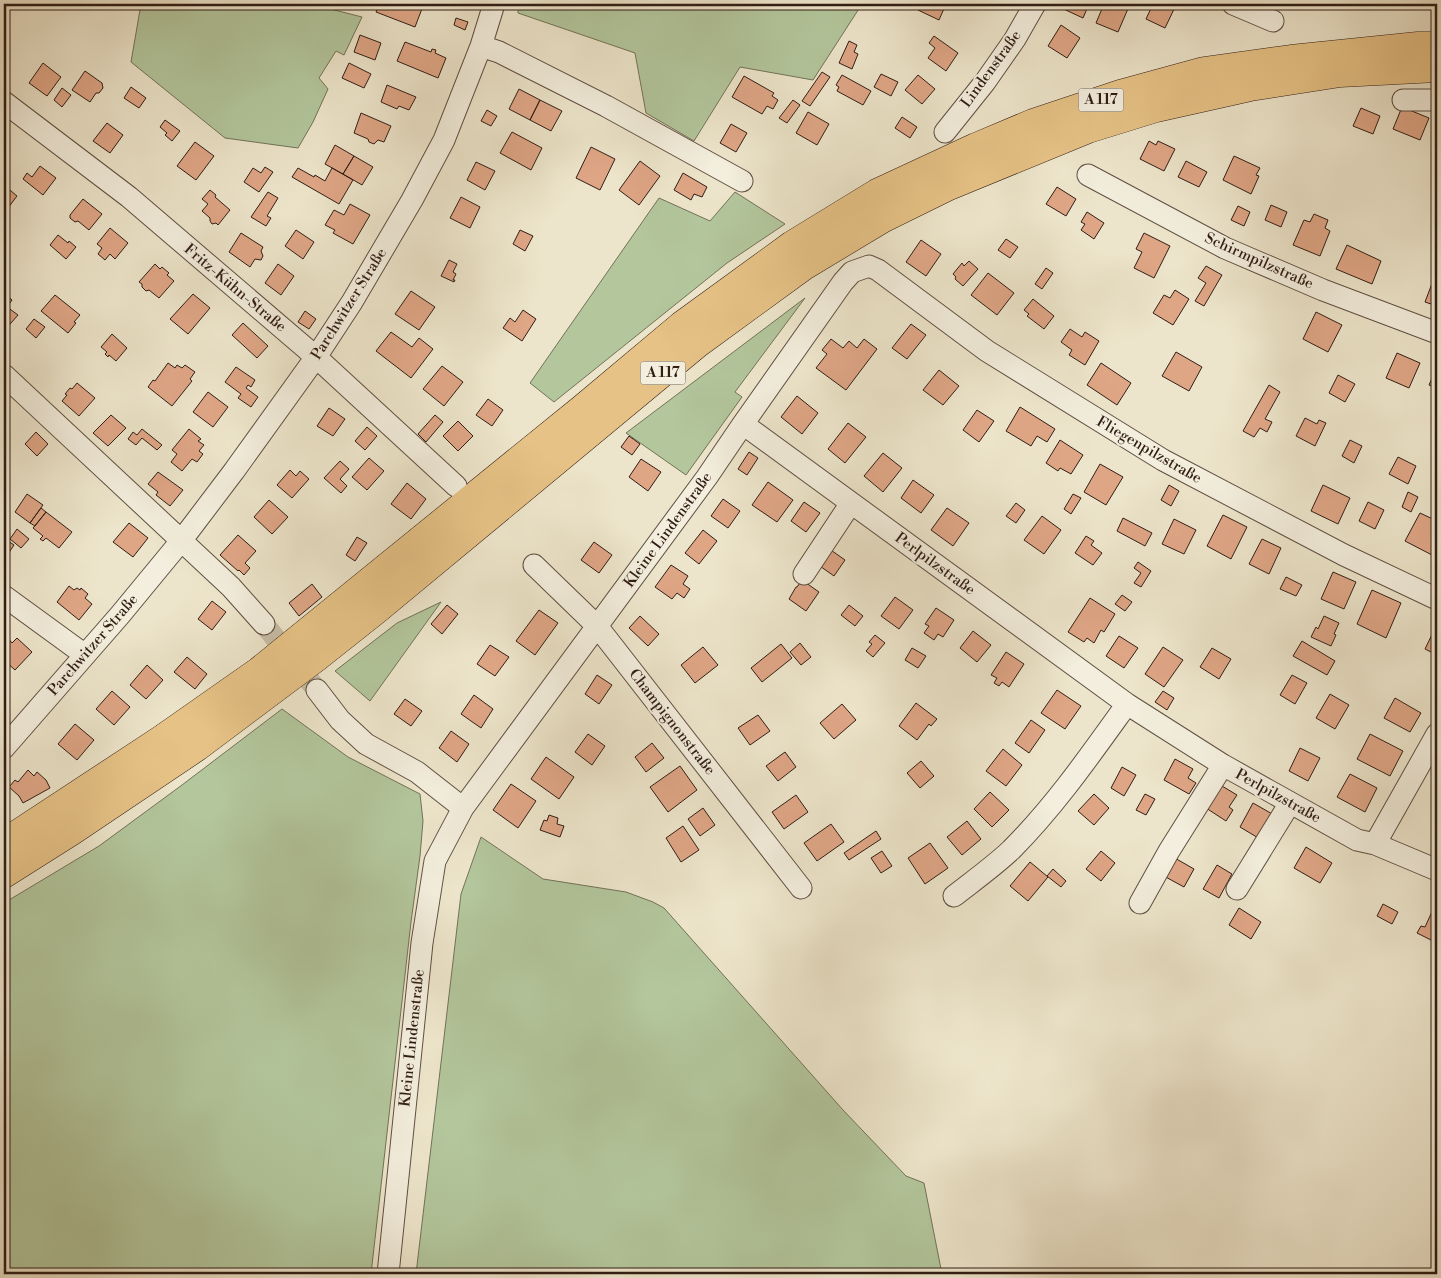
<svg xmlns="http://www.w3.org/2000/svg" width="1441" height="1278" font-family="'Libre Bodoni',serif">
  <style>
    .green { fill: #b3c69c; stroke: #727258 }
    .building { fill: #dfa686; stroke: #301d15 }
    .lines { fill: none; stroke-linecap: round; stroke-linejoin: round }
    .minor-tunnel { stroke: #c7bda7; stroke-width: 21; stroke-dasharray: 21 11; stroke-linecap: butt }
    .minor-casing { stroke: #5f4f42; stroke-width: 23 }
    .highway-casing { stroke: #301d15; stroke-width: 29 }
    .minor { stroke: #f3eedd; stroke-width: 21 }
    .highway { stroke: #e6c286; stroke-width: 28 }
    .labels { text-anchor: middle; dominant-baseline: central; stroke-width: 4; stroke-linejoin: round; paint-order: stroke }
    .shield { fill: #f3eedd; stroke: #6a5c51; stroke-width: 1 }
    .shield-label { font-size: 14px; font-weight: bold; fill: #301d15 }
    .street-label { font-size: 15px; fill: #301d15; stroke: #f3eedd }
  </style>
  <rect width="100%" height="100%" fill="#ede5cb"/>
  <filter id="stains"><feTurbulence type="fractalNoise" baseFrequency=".004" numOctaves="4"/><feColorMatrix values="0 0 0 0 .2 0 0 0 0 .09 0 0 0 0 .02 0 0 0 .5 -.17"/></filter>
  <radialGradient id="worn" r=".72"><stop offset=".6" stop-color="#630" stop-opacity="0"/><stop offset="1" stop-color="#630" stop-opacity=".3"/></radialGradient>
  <path class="green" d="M141 4H311L362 17 344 55 336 51 319 78 328 89 313 122 298 148 225 138 131 62Z
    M518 4H862L813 80 740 67 694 141 646 113 635 53 518 13Z
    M735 192 785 224 727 263 554 402 530 383 659 198 710 221Z
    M805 298 735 392 742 397 686 475 626 433Z
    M441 602 370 701 335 671 397 623Z
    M282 709 348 757 420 794 423 821 420 856 411 922 371 1274H4V903L99 846 182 785Z
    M481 837 543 879 626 892 653 902 664 908 843 1110 906 1176 924 1183 942 1274H416L461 894Z"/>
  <path class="building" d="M379 4H422V6H423L415 27 376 12Z
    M920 4H946L939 20 918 10Z
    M1058 4H1089L1083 18 1057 6Z
    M1104 4H1130L1118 32 1096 23Z
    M1153 4H1174L1176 5 1165 28 1146 19Z
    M456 18 468 22 465 30 454 25Z
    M1061 25 1080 38 1067 58 1048 46Z
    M360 35 381 43 375 60 354 52Z
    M934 36 958 53 946 71 928 58 935 48 929 43Z
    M849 41 857 45 854 52 858 54 852 69 839 63Z
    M405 42 431 52 432 49 436 50 435 53 446 58 438 78 397 61Z
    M43 63 61 77 47 96 29 83Z
    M349 63 371 74 364 88 342 78Z
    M85 71 102 83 103 88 99 93H96L90 102 72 90Z
    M822 72 830 77 810 106 802 101Z
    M881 74 898 82 891 96 874 87Z
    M842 75 871 91 863 105 837 91 839 87 836 85Z
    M918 75 935 89 922 104 905 90Z
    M744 76 774 93 772 96 778 100 773 109 767 106 762 114 732 97Z
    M387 85 416 97 409 110 399 106 397 109 381 102Z
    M131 87 146 98 139 108 124 98Z
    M62 88 71 95 62 107 54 100Z
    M519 89 540 100 530 120 509 109Z
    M540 100 562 111 551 131 530 120Z
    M793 100 800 105 787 123 779 118Z
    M1402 107 1429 118 1420 140 1393 129Z
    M1361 108 1380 116 1373 134 1353 126Z
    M487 110 497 116 491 126 481 121Z
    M808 112 829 124 817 145 796 133Z
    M361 113 391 126 384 142 378 140 374 144 369 142 368 139 354 133Z
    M902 117 917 127 910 138 895 128Z
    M165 120 180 131 172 141 165 135 167 133 160 127Z
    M107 123 123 135 110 153 93 141Z
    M731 124 747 133 736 152 720 143Z
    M512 132 542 148 531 170 500 153Z
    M1149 141 1156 145 1158 141 1175 149 1164 171 1140 159Z
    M195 142 214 156 196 180 177 166Z
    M335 145 354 156 343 174 325 164Z
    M591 147 615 159 600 190 576 178Z
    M354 156 373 167 362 185 343 174Z
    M1234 156 1260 168 1256 175 1259 176 1251 194 1223 180Z
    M640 161 660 176 639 205 619 190Z
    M1186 161 1207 172 1199 187 1178 177Z
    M476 162 495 171 485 190 467 180Z
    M40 166 56 178 43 195 23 179 27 173 32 177Z
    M265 167 273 172 259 192 244 182 253 168 261 173Z
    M298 168 314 177 315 175 325 181 332 168 353 180 339 204 292 177Z
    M683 173 707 187 702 197 694 194 691 200 674 190Z
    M4 185 17 196 8 208 4 204Z
    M1057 187 1076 199 1066 216 1046 204Z
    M210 190 216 195 215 197 230 210 218 225 216 223 212 224 210 221V218L202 211 208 204 202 199Z
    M268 192 278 198 267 216 271 218 266 226 251 217Z
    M461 197 480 207 470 228 450 218Z
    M83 199 102 214 89 230 78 221 75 222 70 218V215Z
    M350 204 370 215 353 244 333 233 335 230 325 225 334 210 344 215Z
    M1271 205 1287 212 1281 227 1265 220Z
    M1238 206 1250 212 1244 226 1231 220Z
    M1087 212 1104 223 1094 239 1081 230 1085 224 1081 222Z
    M1314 214 1328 220 1325 228 1330 231 1320 256 1293 245 1304 220 1310 222Z
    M110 228 128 243 115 259 110 254 105 260 98 254 102 248 97 244Z
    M296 230 314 242 303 259 285 246Z
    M520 230 533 236 525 251 513 244Z
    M241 233 263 247 261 251 263 256 261 260 255 259 250 267 229 252Z
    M1144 233 1170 246 1154 278 1134 268 1142 252 1136 249Z
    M58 235 68 243 69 241 76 247 66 259 50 245Z
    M1006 239 1018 247 1010 258 998 250Z
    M921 240 941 254 926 276 906 262Z
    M1347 245 1381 261 1372 284 1336 269Z
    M449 260 457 264 453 272 456 274 453 280H455L454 282 441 276Z
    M969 261 978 269 963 286 955 279 956 277 953 274 962 263 964 266Z
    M155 264 160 269 162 267 169 273 167 275 174 281 159 298 149 290 146 291 142 287V284L139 282Z
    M278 264 294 276 281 295 265 283Z
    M1206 266 1222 275 1204 306 1195 301 1206 283 1198 278Z
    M1046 268 1053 273 1042 289 1035 284Z
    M988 273 1014 293 997 315 971 295Z
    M1436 273 1437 274V306L1425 302Z
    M1175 290 1189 299 1173 325 1153 313 1164 295 1170 298Z
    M411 291 435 307 419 330 395 314Z
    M4 293 12 300 7 307 18 315 4 331Z
    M193 294 210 308 188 334 170 319Z
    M55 295 80 315 74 322 76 323 68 333 41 311Z
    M1033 299 1054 316 1044 329 1027 316 1029 314 1024 310Z
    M523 310 536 319 522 341 503 328 510 318 515 322Z
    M305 311 316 319 309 329 298 322Z
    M1316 312 1342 325 1328 352 1303 339Z
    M34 319 45 327 36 338 26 329Z
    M243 323 268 346 257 358 232 335Z
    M911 324 926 335 907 359 892 348Z
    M1070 329 1082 337 1085 332 1099 341 1085 365 1069 355 1072 350 1061 342Z
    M391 332 412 347 419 338 433 349 411 378 376 351Z
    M112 334 127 348 116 361 109 355 108 357 105 354 107 352 101 347Z
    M831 339 843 348 849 341 857 348 864 339 877 349 846 390 816 368 827 354 822 350Z
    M1176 352 1202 367 1189 391 1162 376Z
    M1397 353 1420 363 1409 388 1386 378Z
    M168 363 175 368 177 365 182 368 185 365 195 372 190 379 192 381 172 406 148 387 153 380 155 381Z
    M1101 363 1131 383 1117 405 1087 385Z
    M442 366 463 382 444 406 423 389Z
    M236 367 255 380 251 387 248 385 246 388 258 397 251 407 238 398 241 394 225 382Z
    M1437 367V389L1429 385Z
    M939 370 959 386 943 405 923 390Z
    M1338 375 1355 384 1345 402 1329 393Z
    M77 383 95 398 79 416 62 401 67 395 65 394 70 388 72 389Z
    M1269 385 1280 392 1265 419 1272 422 1267 432 1260 428 1254 437 1243 431Z
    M208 392 228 407 213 427 193 412Z
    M797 396 818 413 802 434 781 417Z
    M488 399 503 410 492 426 476 415Z
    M1020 407 1055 429 1047 442 1037 436 1031 446 1006 431Z
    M329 408 345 419 333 436 317 426Z
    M977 410 994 421 979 442 963 430Z
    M111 415 126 428 108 446 93 433Z
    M435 415 443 422 426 442 418 434Z
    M1305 418 1317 424 1319 420 1326 423 1315 446 1296 436Z
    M458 421 473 436 458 451 443 436Z
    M848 423 866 437 845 463 828 449Z
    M367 427 377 436 365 450 355 441Z
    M142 429 162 445 157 450 142 438 136 445 128 439 133 432 137 435Z
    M189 429 201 439 198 441 204 445 199 451 203 454 197 462 192 459 182 471 171 462 177 454 172 450Z
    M36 432 48 444 37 456 25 444Z
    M629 436 640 444 632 455 621 447Z
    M1060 440 1083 455 1071 474 1060 468 1058 471 1046 463Z
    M1350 440 1362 446 1354 463 1342 456Z
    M749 452 758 458 747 475 738 469Z
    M883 453 902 468 883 492 864 476Z
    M1398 457 1416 466 1408 484 1389 474Z
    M369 458 384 471 367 490 352 477Z
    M641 459 661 472 648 491 629 477Z
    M340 461 349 469 340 479 347 486 341 493 324 478Z
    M1100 464 1123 477 1106 505 1084 492Z
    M290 470 296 476 300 471 309 479 292 498 277 485Z
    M158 472 183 490 170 506 156 495 158 492 148 484Z
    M913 480 934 495 921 513 901 498Z
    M768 482 793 500 777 522 752 505Z
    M407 483 426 499 411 519 391 504Z
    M1169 485 1179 491 1171 506 1161 500Z
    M1323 485 1350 498 1338 524 1311 511Z
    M1408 492 1418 497 1411 512 1402 507Z
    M27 494 43 505 30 523 15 512Z
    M1073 494 1081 498 1071 514 1064 509Z
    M723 499 740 511 728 528 711 516Z
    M269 500 288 517 272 534 254 517Z
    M804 502 820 513 806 532 791 521Z
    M1368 502 1384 510 1375 529 1359 521Z
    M1016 503 1025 510 1016 523 1006 516Z
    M41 508 46 512 35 526 30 523Z
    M947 508 969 523 953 546 931 530Z
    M46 512 72 532 59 548 46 538 43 541 40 539 43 536 33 528Z
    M1420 513 1437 521V545L1432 555 1405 541Z
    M1223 515 1247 527 1231 559 1207 546Z
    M1042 516 1061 530 1044 554 1024 540Z
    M1123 518 1152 533 1145 546 1117 531Z
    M1174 519 1196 530 1184 554 1162 544Z
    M129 523 148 538 133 557 113 542Z
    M17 529 29 539 21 548 10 539Z
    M703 530 717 541 699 564 685 553Z
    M238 535 256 551 245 563 250 568 244 575 239 570 238 571 220 555Z
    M1086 536 1094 541 1091 545 1102 553 1093 565 1075 553Z
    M357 537 367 543 355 561 346 555Z
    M1262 539 1281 548 1269 574 1249 564Z
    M8 541 14 545 4 560V547Z
    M594 542 612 555 599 573 581 560Z
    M828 548 845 560 834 576 817 564Z
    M1138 562 1151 571 1141 587 1134 583 1141 573 1134 568Z
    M671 565 688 576 683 584 690 589 684 598 677 593 672 599 655 587Z
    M1333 572 1356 582 1344 609 1321 599Z
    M1286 577 1302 585 1296 596 1280 589Z
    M802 580 819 592 806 611 789 599 796 587H797Z
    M312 584 322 597 299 616 289 603Z
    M69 586 74 590 77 588 80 590 81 588 88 594 85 598 92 604 79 620 57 602Z
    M1372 590 1401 603 1386 638 1357 624Z
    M1122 595 1132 602 1125 611 1115 604Z
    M895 597 913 610 899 629 881 616Z
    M1090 598 1115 614 1104 632 1101 630 1094 643 1087 638 1084 642 1068 632Z
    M212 601 226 612 212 630 198 619Z
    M447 605 458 614 442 634 431 624Z
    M849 605 863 616 855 626 841 615Z
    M936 608 954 620 943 637 938 634 934 640 924 633 929 626 925 624Z
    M539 610 558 623 535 655 516 641Z
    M640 616 659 634 648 646 629 628Z
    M1324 616 1339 623 1334 634 1336 635 1331 646 1311 637 1316 627 1318 629Z
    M1437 624V655L1425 649Z
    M973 631 991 645 977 662 960 648Z
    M875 635 885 643 873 657 866 651 872 644 869 642Z
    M6 636 12 643 17 638 32 652 15 670 4 660V638Z
    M1119 636 1138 648 1124 668 1106 656Z
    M1302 641 1335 661 1327 675 1293 656Z
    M800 643 811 657 801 665 790 652Z
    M781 644 792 658 762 682 751 668Z
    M490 645 509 657 495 676 477 664Z
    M703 647 718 665 695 683 681 665Z
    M1163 647 1183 660 1164 687 1145 674Z
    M912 648 926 656 918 668 905 660Z
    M1212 648 1231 659 1219 679 1200 667Z
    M1006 652 1024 664 1009 687 1002 682 999 686 994 683 997 678 991 675Z
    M187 657 207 674 195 689 174 672Z
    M147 665 163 680 146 699 130 685Z
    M597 675 612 685 599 704 585 694Z
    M1292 675 1307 683 1295 704 1280 695Z
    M1057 690 1081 706 1065 729 1041 713Z
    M112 691 130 707 114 725 96 709Z
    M1163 691 1174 698 1167 710 1155 702Z
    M1330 694 1349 705 1335 729 1316 718Z
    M474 695 493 709 481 728 461 714Z
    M1395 698 1421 713 1410 732 1384 718Z
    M405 699 422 711 411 726 394 714Z
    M916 703 937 719 931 726 929 724 917 740 899 726Z
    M842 704 856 720 834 739 820 723Z
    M758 715 770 731 750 745 738 728Z
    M1031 720 1045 730 1029 753 1015 743Z
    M75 724 94 740 77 760 58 744Z
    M451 731 469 744 457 762 439 748Z
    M588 734 605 746 592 765 575 752Z
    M1370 734 1403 751 1390 776 1357 759Z
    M652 743 664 758 646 772 635 757Z
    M1300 748 1320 758 1308 781 1289 771Z
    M1003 749 1022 765 1006 786 986 771Z
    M785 752 796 767 778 781 766 766Z
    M546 757 574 777 559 799 531 779Z
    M1175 759 1193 769 1188 778 1196 783 1189 794 1164 780Z
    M921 761 934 776 920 788 907 773Z
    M680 766 697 790 668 812 650 787Z
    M1122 767 1136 775 1124 796 1111 788Z
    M28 770 34 776 37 772 46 780 50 788 23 803 19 796 9 787 15 780 18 782Z
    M1350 774 1377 788 1365 812 1337 797Z
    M1217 783 1237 795 1229 807 1233 810 1226 821 1203 806Z
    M511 784 536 801 518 828 493 810Z
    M990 792 1009 810 992 827 974 809Z
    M1094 794 1109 808 1094 825 1078 811Z
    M1145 794 1155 799 1146 815 1136 810Z
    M796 795 808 812 784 829 772 812Z
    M1253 803 1274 815 1260 839 1240 827Z
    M703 808 715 825 700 836 688 819Z
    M549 815 558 818 557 824 564 826 560 837 540 830 544 820 547 821Z
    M967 821 981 839 962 855 947 837Z
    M831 824 844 842 817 861 804 843Z
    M683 826 699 850 681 862 666 838Z
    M876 831 881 839 849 860 844 853Z
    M930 843 948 868 925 884 908 858Z
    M1306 847 1332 863 1320 883 1294 868Z
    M882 851 892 866 881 873 871 858Z
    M1101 851 1115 863 1101 881 1086 869Z
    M1173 857 1194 869 1184 887 1162 875Z
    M1030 862 1048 877 1028 901 1010 886Z
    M1217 865 1232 874 1219 898 1203 889Z
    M1053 869 1066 881 1061 887 1047 876Z
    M1436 903 1437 904V943L1417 933 1421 926 1425 927Z
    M1383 904 1398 912 1392 924 1377 916Z
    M1239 908 1261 922 1251 939 1229 925Z"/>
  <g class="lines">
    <path class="minor-tunnel" d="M264 624 317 690"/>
    <g class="minor-casing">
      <path id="minor" d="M1233 4 1273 21
        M481 46 499 52 606 106 742 181
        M1403 100H1437
        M4 102 129 197 316 357 456 486
        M945 132 985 82 1015 39 1035 4
        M1088 175 1225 248 1323 290 1437 333
        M4 375 231 587 264 624
        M743 424 1127 704 1223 765 1357 840 1375 844 1437 870
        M534 565 597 626 801 888
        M804 574 851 503
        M4 596 85 655
        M317 690 340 720 366 744 417 772 463 808
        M4 748 120 615 181 541 234 471 316 357 352 302 412 200 444 140 481 46 494 4
        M1375 844 1437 734
        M1237 889 1290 803
        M954 896C973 881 993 867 1011 850 1055 806 1091 754 1127 704
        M1140 903 1169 851 1223 765
        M388 1274 422 943 435 861 463 808 707 477 743 424 843 282 852 272 869 266 878 270 987 351 1163 460 1344 555 1437 599"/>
    </g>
    <g class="highway-casing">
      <path id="highway" d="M4 843 162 739 259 671 583 408 682 325 792 245 877 193 976 147 1033 123 1120 94 1204 71 1291 59 1418 46H1437
        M4 874 72 831 197 747 317 657 375 611 697 344 804 266 882 219 949 186 1088 129 1156 108 1250 87 1340 73 1437 68"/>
    </g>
    <use href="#minor" class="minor"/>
    <use href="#highway" class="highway"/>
  </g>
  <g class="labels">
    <g class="shield">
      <rect x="1078.5" y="88.5" width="45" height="23" rx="4"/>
      <rect x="640.5" y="361.5" width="45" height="23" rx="4"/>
    </g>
    <g class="shield-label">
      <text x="1101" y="100">A 117</text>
      <text x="663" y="373">A 117</text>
    </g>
    <g class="street-label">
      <text transform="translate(991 69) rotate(-54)">Lindenstraße</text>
      <text transform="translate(1259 261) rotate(24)">Schirmpilzstraße</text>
      <text transform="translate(235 288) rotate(40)">Fritz-Kühn-Straße</text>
      <text transform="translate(349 304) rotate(-58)">Parchwitzer Straße</text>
      <text transform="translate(1149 450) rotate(30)">Fliegenpilzstraße</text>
      <text transform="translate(668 530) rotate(-54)">Kleine Lindenstraße</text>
      <text transform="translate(935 564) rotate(36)">Perlpilzstraße</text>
      <text transform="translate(93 645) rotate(-49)">Parchwitzer Straße</text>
      <text transform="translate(672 722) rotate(52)">Champignonstraße</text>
      <text transform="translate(1278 796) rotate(29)">Perlpilzstraße</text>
      <text transform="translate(412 1038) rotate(-84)">Kleine Lindenstraße</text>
    </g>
  </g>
  <rect width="1441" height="1278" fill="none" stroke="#ede5cb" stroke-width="20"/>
  <rect x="5" y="5" width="1431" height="1268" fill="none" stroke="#301d15" stroke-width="2.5"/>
  <rect x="10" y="10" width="1421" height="1258" fill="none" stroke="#301d15"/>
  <rect width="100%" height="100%" filter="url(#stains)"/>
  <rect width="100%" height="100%" fill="url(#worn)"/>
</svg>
